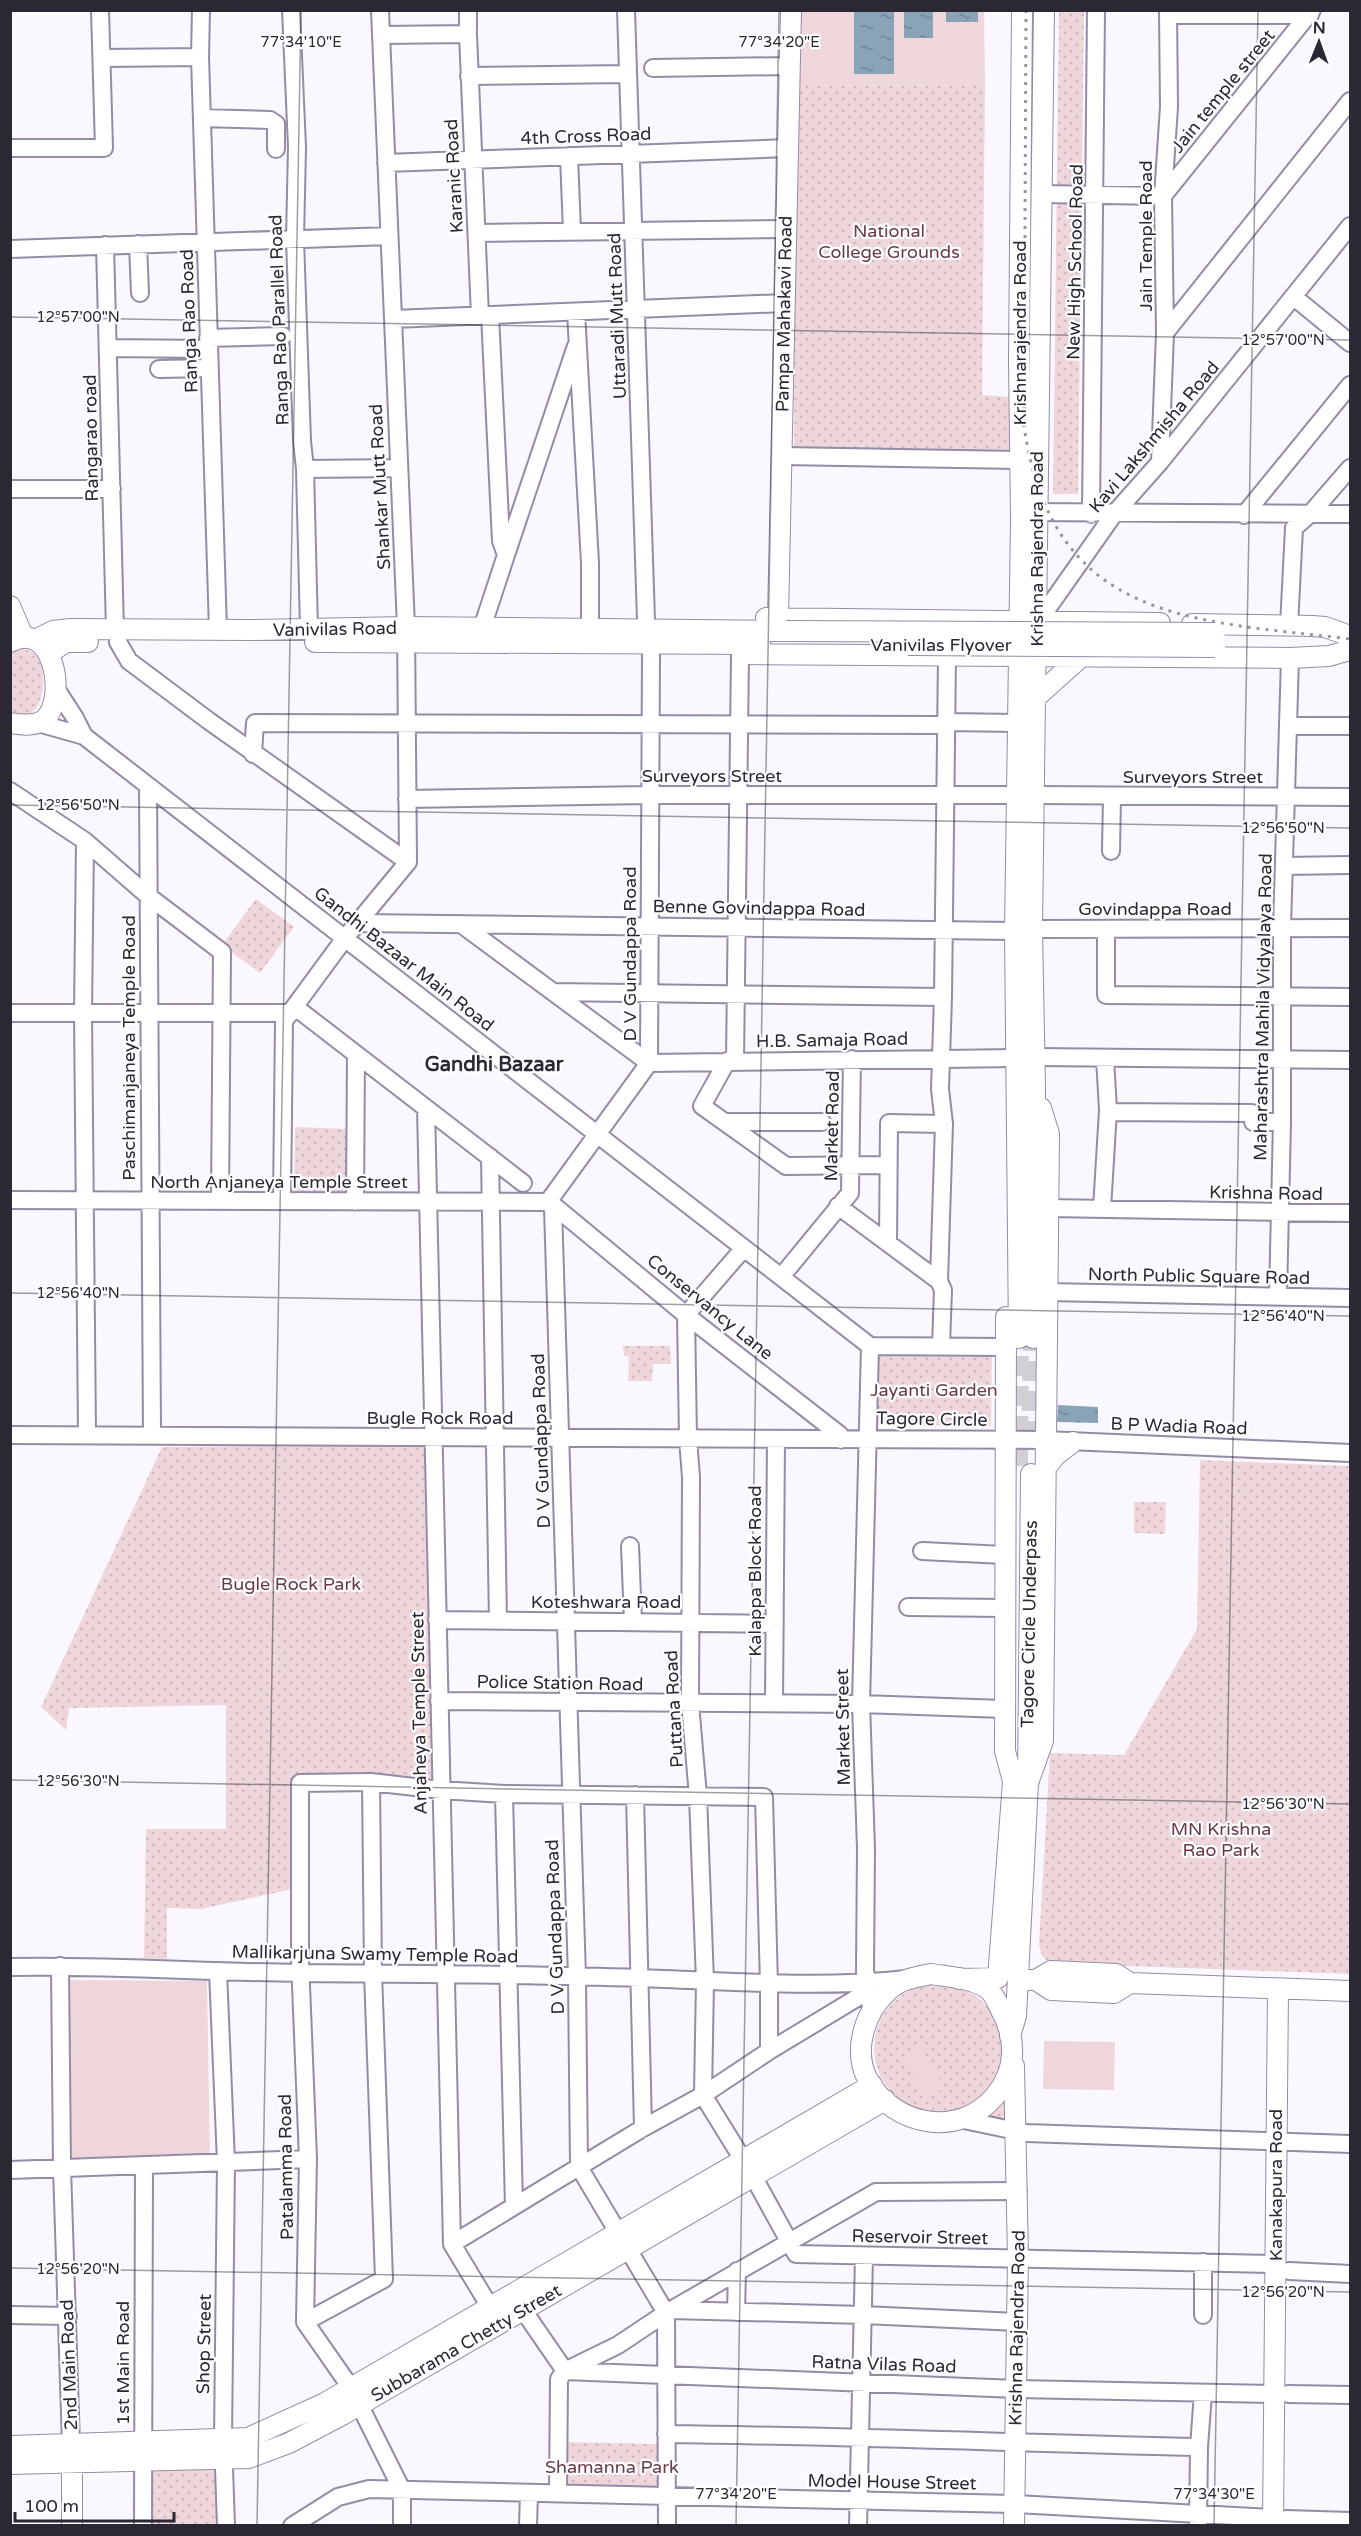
<svg xmlns="http://www.w3.org/2000/svg" width="1361" height="2536" font-family="'Varela Round',sans-serif">
  <style>
    .green { fill: url(#green-dots) }
    .pitch { fill: #eed6db }
    .water { fill: url(#water-ripples) }
    .lines { fill: none; stroke-linecap: round; stroke-linejoin: round }
    .major-tunnel { stroke: #d1ced5; stroke-width: 20; stroke-dasharray: 20 10; stroke-linecap: butt }
    .minor-casing { stroke: #958ba7; stroke-width: 20 }
    .major-casing { stroke: #958ba7; stroke-width: 22 }
    .minor { stroke: #fff; stroke-width: 16 }
    .major { stroke: #fff; stroke-width: 20 }
    .rail { stroke: #98959e; stroke-width: 3; stroke-dasharray: 3 6; stroke-linecap: butt }
    .major-bridge-casing { stroke: #958ba7; stroke-width: 22; stroke-linecap: butt }
    .major-bridge { stroke: #fff; stroke-width: 20 }
    .ticks { fill: none; stroke: #2b2733; stroke-width: 1.5; stroke-opacity: 0.45 }
    .labels { text-anchor: middle; dominant-baseline: central; stroke-width: 4.5; stroke-linejoin: round; paint-order: stroke }
    .street-label { font-size: 18px; fill: #2b2733; stroke: #fff }
    .park-label { font-size: 18px; fill: #6a3947; stroke: #fff }
    .neighbourhood-label { font-size: 20px; font-weight: bold; fill: #2b2733; stroke: #fff }
    .ticks-label { font-size: 15px; text-anchor: middle; fill: #2b2733; stroke: #fff; stroke-width: 4.5; stroke-linejoin: round; paint-order: stroke }
  </style>
  <defs>
    <pattern id="green-dots" width="8" height="8" patternUnits="userSpaceOnUse" patternTransform="scale(1.5)"><rect width="8" height="8" fill="#eed6db"/><path d="M2 2h.1M6 6h.1" fill="none" stroke="#ccb8bc" stroke-width="1.8" stroke-linecap="round"/></pattern>
    <pattern id="water-ripples" width="26" height="14" patternUnits="userSpaceOnUse" patternTransform="scale(1.5)"><rect width="26" height="14" fill="#89a4b7"/><path d="M2 4q2-2 4 0t4 0M15 11q2-2 4 0t4 0" fill="none" stroke="#708695"/></pattern>
  </defs>
  <rect width="100%" height="100%" fill="#faf8fe"/>
  <path class="green" d="M1059 11H1084L1078 494H1053Z
    M985 85 982 395 1011 397 1010 465 794 463 795 86Z
    M23 649C29 650 35 652 38 658 49 674 44 729 11 712V652Z
    M256 899 294 927 260 973 222 945Z
    M295 1127 351 1129 349 1192 294 1191Z
    M623 1346H670L671 1364H653L652 1381H628L629 1357 624 1356Z
    M878 1354 992 1355 991 1426 877 1425Z
    M428 1444 434 1786 296 1780 297 1888 201 1909 167 1908V1959L144 1958 146 1829H226V1705L69 1708 66 1730 41 1707 162 1447Z
    M1200 1460 1350 1466V1974L1049 1963 1042 1956 1039 1945 1050 1753 1124 1755 1197 1629Z
    M1134 1502H1166L1165 1534 1134 1533Z
    M874 2048a64 64 0 1 1 128 0a64 64 0 1 1-128 0Z
    M1005 2095 1013 2117 979 2118Z
    M563 2442 661 2444 660 2492 562 2489Z
    M148 2468H217V2525H149Z"/>
  <path class="pitch" d="M796 11H984L985 85 795 86Z
    M67 1980 207 1981 210 2158 69 2159Z
    M1044 2041 1115 2042 1114 2090 1043 2089Z
    M921 2047 944 2088 925 2098 902 2057Z"/>
  <path class="water" d="M854 11H894V74H854Z
    M904 11H933V38H904Z
    M946 11H978V22H946Z
    M1058 1405 1098 1407V1423L1057 1422Z"/>
  <g class="lines">
    <path class="major-tunnel" d="M1031 1441 1033 1338
      M1018 1466 1019 1338"/>
    <g class="minor-casing">
      <path id="minor" d="M201 10 200 57 218 630
        M291 10 297 147 295 239 302 441 305 469 309 629
        M626 10 646 620
        M1168 15H1310
        M468 30V10
        M381 35 468 34 480 316
        M102 58 200 57
        M653 68 789 66
        M469 76 628 74
        M202 118 270 120 276 124V149
        M10 148H104L100 10
        M569 156 572 232
        M386 163 788 148
        M1042 194 1163 196 1312 10
        M477 233 786 229
        M138 244 140 293
        M105 245 115 630
        M10 249 389 236
        M1294 297 1350 343
        M576 312 590 563V629
        M393 319 785 303
        M1165 333 1350 101
        M208 338 283 336
        M109 348 208 349
        M159 369 209 368
        M782 456 1021 460
        M1160 462 1165 333 1163 196 1169 107 1168 10
        M305 469 398 468
        M10 489H112
        M1025 512 1350 514
        M1091 514 1096 10
        M1244 515 1350 385
        M506 555 576 346
        M1038 622 1114 514 1160 462 1350 226
        M1289 626 1294 528 1311 513 1350 468
        M482 628 506 555 501 541 490 315
        M118 642 129 661 209 721 408 862
        M55 687 75 718 84 736
        M38 723 84 736 870 1346
        M1288 726H1350
        M253 754 255 723 938 725 947 722 1017 723
        M148 786 152 1435
        M10 791 85 841 147 895 222 952 220 1201
        M1035 795 1350 797
        M407 799 647 795H1016
        M85 841 83 1013 87 1435
        M1111 851 1112 796
        M1284 866 1350 865
        M358 923 1015 931
        M461 924 649 1063
        M1032 929 1350 928
        M1106 929V995L1350 997
        M553 992 943 997
        M295 1007 523 1183
        M10 1013H291
        M1035 1057 1350 1060
        M727 1061 702 1106 786 1166 888 1165
        M735 1061 740 654
        M649 1063 1015 1058
        M426 1108 452 2244 490 2307
        M1108 1112 1252 1113
        M725 1122H822
        M1253 1122H1282
        M490 1157 498 1621
        M10 1200 548 1202
        M282 1201 284 1021 345 938 408 862 406 627 380 10
        M355 1202 356 1054
        M548 1202 553 1208 577 1977 579 2167 666 2313 667 2526
        M548 1202 649 1063 651 654
        M553 1205 686 1315 840 1435 841 1440
        M838 1206 939 1281
        M1048 1208 1350 1213
        M1102 1209 1108 1110 1105 1058
        M888 1243 889 1123 944 1124
        M744 1248 686 1315 688 1439 691 1477 690 1703 698 1796 705 1981 703 2095 753 2176 796 2254 1276 2264
        M781 1277 850 1193 852 1059
        M1047 1292 1350 1298
        M1278 1296 1282 1122V928L1290 658
        M870 1346 861 1704 866 1848 865 1972 869 1983 871 2012
        M870 1346 1005 1347
        M941 1346 943 1290 939 1281 944 1124 940 1089 943 997 947 656
        M10 1435 1045 1440 1350 1453
        M630 1546 633 1622
        M922 1551 1004 1555
        M908 1607 1005 1608
        M437 1620 775 1624
        M439 1701 861 1704 1004 1709
        M774 1703 776 1439
        M504 1794 514 2206
        M635 1795 643 2128
        M60 1966 62 2168 71 2444
        M10 1967C107 1965 204 1972 300 1973 414 1974 527 1974 640 1978 730 1981 818 1989 907 1979
        M218 1971 226 2162 223 2439 226 2526
        M959 2119 1026 2133 1350 2144
        M10 2170 308 2159
        M452 2244 643 2128 703 2095 769 2051 870 1990
        M1289 2271 1350 2274
        M523 2310 565 2371 1017 2389 1275 2394
        M672 2310 863 2315 1018 2322
        M736 2312 737 2271
        M10 2315 68 2316
        M1203 2315V2262
        M305 2322 384 2279 373 1973 371 1782
        M1288 2394 1350 2395
        M666 2434C844 2436 1021 2443 1199 2447
        M558 2493 559 2379 565 2371 618 2345 666 2313 876 2192 1018 2191
        M1286 2519 1350 2521
        M1198 2524 1199 2447 1203 2393
        M143 2526 144 2165
        M292 2526 338 2497 369 2489 1014 2504 1273 2518
        M402 2526V2490L351 2388 305 2322 308 2159 300 1960V1783L371 1782 441 1790 504 1794 764 1797 769 1985V2051
        M528 2526 529 2493
        M858 2526 864 2257"/>
    </g>
    <g class="major-casing">
      <path id="major" d="M10 606 23 636
        M766 618 1160 623
        M778 618 791 10
        M1192 624 1312 626 1325 627 1347 635
        M35 640 53 631 71 629 251 630 406 627 786 631
        M10 642C53 619 67 695 46 718 37 727 22 725 10 723
        M315 642 760 644
        M49 653 66 642H88
        M742 654 1290 658 1329 656 1350 650
        M1035 698 1081 657
        M1006 1317 1005 1751 1013 1781
        M1019 1338 1015 931 1021 520 1019 361 1022 10
        M1033 1338 1035 1088 1032 929 1044 10
        M1044 1470 1056 1455 1073 1442
        M1028 1783 1043 1741 1049 1134 1041 1108
        M931 1974C950 1977 972 1978 988 1989 993 1993 997 2002 1000 2008 1017 2038 1017 2070 995 2096 960 2138 894 2127 868 2080 852 2050 865 2011 889 1990 901 1979 916 1977 931 1974Z
        M959 1979 998 1978 1014 1769
        M1025 1980H1036L1051 1990 1114 1993 1130 1983
        M1036 1980 1051 1971 1116 1974 1130 1983 1350 1991
        M1010 2036 1016 2016 1028 1783 1031 1474
        M1014 2066 1018 2258 1014 2526
        M10 2446 248 2438 325 2403 872 2085
        M72 2450V2526
        M10 2464 249 2458 289 2443 342 2415 885 2100
        M1273 2526C1276 2347 1275 2168 1278 1989"/>
    </g>
    <use href="#minor" class="minor"/>
    <use href="#major" class="major"/>
    <path class="rail" d="M1026 10 1024 426C1052 622 1190 620 1350 639"/>
    <g class="major-bridge-casing">
      <path id="major-bridge" d="M786 631 1215 633
        M908 645 1215 647"/>
    </g>
    <use href="#major-bridge" class="major-bridge"/>
  </g>
  <path class="ticks" d="M10 317 1350 340M10 805 1350 828M10 1293 1350 1316M10 1780 1350 1804M10 2268 1350 2292M257 2526 301 10M736 2526 779 10M1214 2526 1258 10"/>
  <g class="labels">
    <g class="street-label">
      <text transform="translate(1223 91) rotate(-51)">Jain temple street</text>
      <text transform="translate(586 136) rotate(-2)">4th Cross Road</text>
      <text transform="translate(454 176) rotate(-93)">Karanic Road</text>
      <text transform="translate(1146 236) rotate(-90)">Jain Temple Road</text>
      <text transform="translate(1075 262) rotate(-89)">New High School Road</text>
      <text transform="translate(784 314) rotate(-89)">Pampa Mahakavi Road</text>
      <text transform="translate(617 316) rotate(-92)">Uttaradi Mutt Road</text>
      <text transform="translate(279 320) rotate(-92)">Ranga Rao Parallel Road</text>
      <text transform="translate(189 321) rotate(-92)">Ranga Rao Road</text>
      <text transform="translate(1020 333) rotate(-90)">Krishnarajendra Road</text>
      <text transform="translate(1154 437) rotate(-50)">Kavi Lakshmisha Road</text>
      <text transform="translate(91 438) rotate(-91)">Rangarao road</text>
      <text transform="translate(380 487) rotate(-93)">Shankar Mutt Road</text>
      <text transform="translate(1037 549) rotate(-90)">Krishna Rajendra Road</text>
      <text transform="translate(335 629) rotate(-1)">Vanivilas Road</text>
      <text x="941" y="645">Vanivilas Flyover</text>
      <text x="712" y="776">Surveyors Street</text>
      <text x="1193" y="777">Surveyors Street</text>
      <text transform="translate(759 908) rotate(1)">Benne Govindappa Road</text>
      <text x="1155" y="909">Govindappa Road</text>
      <text transform="translate(630 954) rotate(-90)">D V Gundappa Road</text>
      <text transform="translate(404 959) rotate(38)">Gandhi Bazaar Main Road</text>
      <text transform="translate(1263 1007) rotate(-89)">Maharashtra Mahila Vidyalaya Road</text>
      <text transform="translate(832 1040) rotate(-1)">H.B. Samaja Road</text>
      <text transform="translate(129 1048) rotate(-90)">Paschimanjaneya Temple Road</text>
      <text transform="translate(832 1126) rotate(-89)">Market Road</text>
      <text x="279" y="1182">North Anjaneya Temple Street</text>
      <text transform="translate(1266 1193) rotate(1)">Krishna Road</text>
      <text transform="translate(1199 1276) rotate(1)">North Public Square Road</text>
      <text transform="translate(710 1307) rotate(39)">Conservancy Lane</text>
      <text x="440" y="1418">Bugle Rock Road</text>
      <text transform="translate(932 1419) rotate(1)">Tagore Circle</text>
      <text transform="translate(1179 1426) rotate(2)">B P Wadia Road</text>
      <text transform="translate(541 1441) rotate(-92)">D V Gundappa Road</text>
      <text transform="translate(755 1571) rotate(-90)">Kalappa Block Road</text>
      <text x="606" y="1602">Koteshwara Road</text>
      <text transform="translate(1029 1624) rotate(-89)">Tagore Circle Underpass</text>
      <text transform="translate(560 1683) rotate(1)">Police Station Road</text>
      <text transform="translate(674 1709) rotate(-93)">Puttana Road</text>
      <text transform="translate(419 1713) rotate(-91)">Anjaheya Temple Street</text>
      <text transform="translate(843 1727) rotate(-91)">Market Street</text>
      <text transform="translate(555 1927) rotate(-92)">D V Gundappa Road</text>
      <text transform="translate(375 1954) rotate(1)">Mallikarjuna Swamy Temple Road</text>
      <text transform="translate(286 2167) rotate(-91)">Patalamma Road</text>
      <text transform="translate(1276 2185) rotate(-90)">Kanakapura Road</text>
      <text transform="translate(920 2237) rotate(1)">Reservoir Street</text>
      <text transform="translate(1017 2328) rotate(-89)">Krishna Rajendra Road</text>
      <text transform="translate(466 2343) rotate(-30)">Subbarama Chetty Street</text>
      <text transform="translate(204 2344) rotate(-89)">Shop Street</text>
      <text transform="translate(123 2363) rotate(-90)">1st Main Road</text>
      <text transform="translate(884 2364) rotate(2)">Ratna Vilas Road</text>
      <text transform="translate(69 2365) rotate(-92)">2nd Main Road</text>
      <text transform="translate(892 2482) rotate(1)">Model House Street</text>
    </g>
    <g class="park-label">
      <text x="889" y="231">National<tspan x="889" dy="21">College Grounds</tspan></text>
      <text x="934" y="1390">Jayanti Garden</text>
      <text x="291" y="1584">Bugle Rock Park</text>
      <text x="1221" y="1829">MN Krishna<tspan x="1221" dy="21">Rao Park</tspan></text>
      <text x="612" y="2467">Shamanna Park</text>
    </g>
    <g class="neighbourhood-label">
      <text x="494" y="1065">Gandhi Bazaar</text>
    </g>
  </g>
  <g class="ticks-label">
    <text x="301" y="47">77°34'10"E</text>
    <text x="779" y="47">77°34'20"E</text>
    <text x="78" y="322">12°57'00"N</text>
    <text x="1283" y="345">12°57'00"N</text>
    <text x="78" y="810">12°56'50"N</text>
    <text x="1283" y="833">12°56'50"N</text>
    <text x="78" y="1298">12°56'40"N</text>
    <text x="1283" y="1321">12°56'40"N</text>
    <text x="78" y="1786">12°56'30"N</text>
    <text x="1283" y="1809">12°56'30"N</text>
    <text x="78" y="2274">12°56'20"N</text>
    <text x="1283" y="2297">12°56'20"N</text>
    <text x="736" y="2499">77°34'20"E</text>
    <text x="1214" y="2499">77°34'30"E</text>
  </g>
  <rect width="1361" height="2536" fill="none" stroke="#2b2733" stroke-width="24"/>
  <g transform="translate(1319 42) rotate(1)" stroke="#ffffff" stroke-width="4.5" paint-order="stroke">
  <path d="M0-4.5L10 22L0 15L-10 22Z" fill="#2b2733"/>
  <text y="-9" font-size="16" font-weight="bold" text-anchor="middle" fill="#2b2733">N</text>
  </g>
  <path d="M15 2512v9h159v-9" fill="none" stroke="#2b2733" stroke-width="3"/>
  <text x="24" y="2512" font-size="18" fill="#2b2733" stroke="#ffffff" stroke-width="4.5" paint-order="stroke">100 m</text>
</svg>
